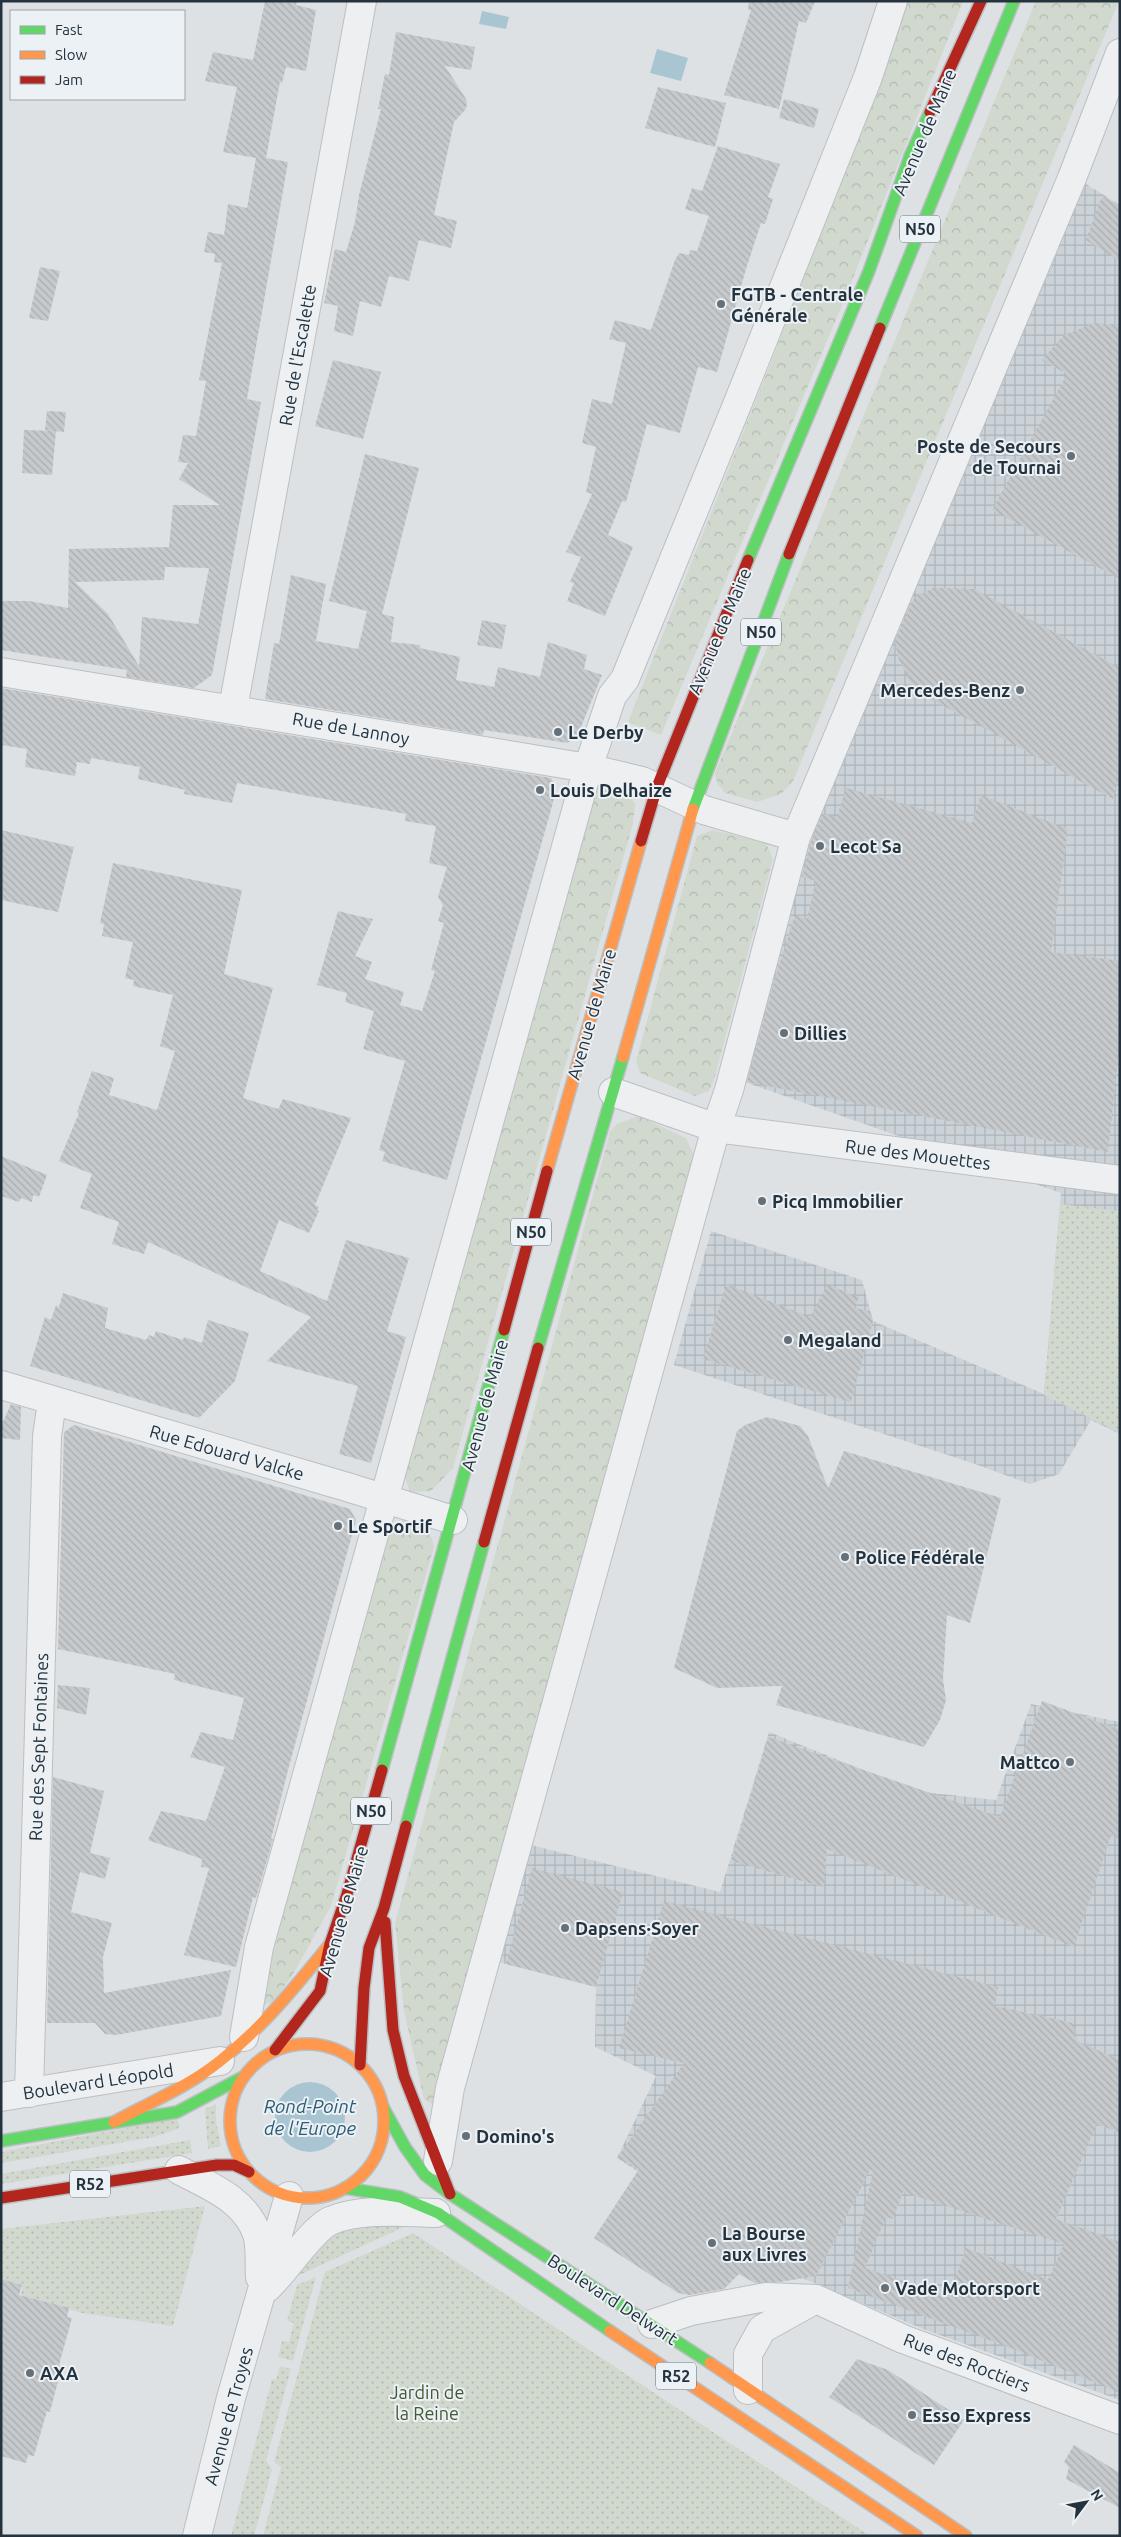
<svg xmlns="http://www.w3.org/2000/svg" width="1121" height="2537" font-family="Ubuntu,sans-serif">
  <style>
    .industrial { fill: url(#industrial-grid) }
    .green { fill: url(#green-dots) }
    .forest { fill: url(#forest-crowns) }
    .water { fill: #aac5d2 }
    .building { fill: url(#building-back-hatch); fill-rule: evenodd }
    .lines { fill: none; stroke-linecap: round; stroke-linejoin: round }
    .street-casing { stroke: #bcbfc2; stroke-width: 30 }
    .fast-casing { stroke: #babfc2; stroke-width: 14 }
    .slow-casing { stroke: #babfc2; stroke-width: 14 }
    .jam-casing { stroke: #babfc2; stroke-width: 14 }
    .street { stroke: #edeff1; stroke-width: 28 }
    .fast { stroke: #63d668; stroke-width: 11 }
    .slow { stroke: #ff974d; stroke-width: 11 }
    .jam { stroke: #b3261e; stroke-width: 11 }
    .poi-dot { fill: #667078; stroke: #ebf1f5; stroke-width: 2 }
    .labels { text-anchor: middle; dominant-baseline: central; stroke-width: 4; stroke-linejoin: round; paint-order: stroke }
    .shield { fill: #ebf1f5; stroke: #606c75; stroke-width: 1 }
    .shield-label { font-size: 16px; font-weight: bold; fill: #25333e }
    .street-label { font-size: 18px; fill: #25333e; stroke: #ebf1f5 }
    .poi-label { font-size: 18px; font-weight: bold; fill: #25333e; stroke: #ebf1f5; text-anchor: start }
    .park-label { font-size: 18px; fill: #425a31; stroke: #ebf1f5 }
    .water-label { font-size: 19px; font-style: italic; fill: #2d5c74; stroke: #ebf1f5 }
  </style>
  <defs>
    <pattern id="industrial-grid" width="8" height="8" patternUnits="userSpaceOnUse" patternTransform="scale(1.25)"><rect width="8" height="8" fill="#cbd2d8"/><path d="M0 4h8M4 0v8" fill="none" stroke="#aeb5ba"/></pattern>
    <pattern id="green-dots" width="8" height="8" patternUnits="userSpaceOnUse" patternTransform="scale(1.25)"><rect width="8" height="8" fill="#d1d8ce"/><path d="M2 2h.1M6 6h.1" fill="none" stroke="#b3bab2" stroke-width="1.8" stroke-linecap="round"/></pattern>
    <pattern id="forest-crowns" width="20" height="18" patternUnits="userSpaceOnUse" patternTransform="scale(1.25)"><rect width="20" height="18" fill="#d1d8ce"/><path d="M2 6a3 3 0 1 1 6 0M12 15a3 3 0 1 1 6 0" fill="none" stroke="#b3bab2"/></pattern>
    <pattern id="building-back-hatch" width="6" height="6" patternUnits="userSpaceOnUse" patternTransform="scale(1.25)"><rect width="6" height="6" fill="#c6cacc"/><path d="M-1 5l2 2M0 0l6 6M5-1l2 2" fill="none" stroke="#aaaeb0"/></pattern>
  </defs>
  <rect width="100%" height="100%" fill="#dee1e4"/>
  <path class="industrial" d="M1083 182 1120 205V1434L1091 1420 1059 1474 1030 1484 975 1464 674 1365 711 1231 862 1280 873 1321 1044 1394 1061 1193 742 1081 807 840Z
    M1031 1704 1120 1722V2400L923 2329 802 2278 617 2158 656 2076 595 2047 596 1987 498 1962 531 1845 720 1892 769 1732 915 1791 996 1800Z"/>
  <path class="green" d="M1060 1204 1120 1211V1433L1044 1395Z
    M216 2104V2121L221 2146 208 2149 205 2109Z
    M177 2118 180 2126 177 2129 154 2137 1 2163V2152Z
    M190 2140 192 2153 1 2184V2174Z
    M205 2206 173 2326 82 2313 21 2295 23 2285 1 2279V2229Z
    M400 2224 406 2226 295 2277 328 2237 351 2225Z
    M413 2233 870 2536H263L281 2467 274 2462 325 2272Z
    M316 2277 293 2361 278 2357 282 2341 289 2342 294 2323 287 2321 297 2285Z
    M280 2366 291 2369 266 2461 272 2469 254 2536H231L272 2379 276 2380Z"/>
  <path class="forest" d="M908 1H963L845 298 661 735 628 722 775 352Z
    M1036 1H1119L793 781 781 794 757 802 725 793 717 783 715 773Z
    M598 784 628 790 635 804 633 823 453 1468 431 1491 410 1492 405 1477 586 798Z
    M713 830 766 843 773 859 714 1080 709 1091 695 1096 640 1073 636 1061 697 836Z
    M638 1116 686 1138 696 1159 433 2105 424 2099 404 2011 395 1923 610 1132 617 1124Z
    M407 1518C422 1524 431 1529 434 1547L331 1906 292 1976 273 2002 259 2006 386 1530Z"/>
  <path class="water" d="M482 11 509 17 506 29 479 24Z
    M657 49 688 58 681 81 650 73Z
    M275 2117a35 35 0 1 1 70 0a35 35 0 1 1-70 0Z"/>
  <path class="building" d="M265 1H297L296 5 316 10 306 71 286 67 282 83 280 82 266 158 288 162 247 399 261 402 212 675 194 688 126 677 127 670 1 650V601H29L68 608 69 549 169 547 173 505H220L179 479 188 463 178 462 183 435 196 436 206 381 199 380 222 263 214 262 215 254 204 252 208 232 224 235 228 204 247 208 256 158 223 152 237 87 205 81 213 52 253 60ZM165 567 209 568 198 624 142 617 139 666 108 614 75 582 164 580Z
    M749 1H815L806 23 799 21 779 109 724 95 751 10H748Z
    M396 32 475 47 471 70 445 66 466 99 467 105 465 110 454 122 434 215 457 221 451 248 419 240 409 281 389 276 381 307 360 301 353 336 334 331 338 306 324 303 335 249 346 252 355 222 359 195 381 109H378L385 74 389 75Z
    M658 87 726 103 715 147 645 128Z
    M784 99 819 109 814 128 779 118Z
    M718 146 780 164 768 197 773 199 765 224 761 223 746 269 717 372 698 367 680 433 647 424 626 502 622 501 608 535 633 547 605 616 567 601 574 583 570 582 581 557 566 552 592 494 586 492 596 447 582 443 592 399 612 404 626 343 609 339 615 320 651 330 675 260 679 253 689 255 690 250 697 251 709 216 685 209 692 188 702 191Z
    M1102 196 1120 206V261L1086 240Z
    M40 267 60 271 48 321 29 318Z
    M1095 323 1120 325V579L992 510 1067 374 1042 360 1064 335Z
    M333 360 381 372 363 439 315 426Z
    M47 411 66 412 64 432 45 430Z
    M24 430 56 431 52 475 22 473Z
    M365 454 419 468 382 614 394 617 391 642 420 645V648L460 657 456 680 494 687 498 667 540 677 548 642 587 655 584 669 602 675 577 737 567 743 484 730 483 735 265 699 274 643 279 644 291 575 326 584 316 641 358 649 367 611 374 613 329 601Z
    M933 588 974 589 1120 668V785L1117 783 1113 799 931 699 909 681 898 657 895 641 911 603 916 597Z
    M482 620 506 625 502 649 477 645Z
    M1 688 551 778 556 788 552 806 447 1180 382 1161 385 1152 379 1150 405 1061 363 1049 374 1011 345 1002 347 993 317 985 338 911 358 916 373 919 355 956 372 962 365 979 404 992 400 1005 422 1011 435 971 431 970 444 923 438 921 443 905 438 897 447 867 429 863 436 826 405 821 406 814 237 783 232 803 184 794 185 790 138 779 140 767 91 758 90 764 77 762 75 776 25 767 27 749 1 745Z
    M846 788 972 823 981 795 1068 829 1051 952 1120 961V1040L1108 1152 747 1082 775 978 795 915 807 919 816 881 802 877 811 842 822 814 837 817Z
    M1 830 74 847 58 912 1 900Z
    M113 863 242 890 224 974 273 988 243 1098 278 1109 283 1099 351 1118 315 1205 319 1207 317 1210 319 1211 309 1233 279 1220 260 1271 327 1301 346 1240 409 1258 387 1331 406 1337 371 1463 339 1454 358 1386 267 1361 311 1317 148 1242 144 1254 112 1244 119 1222 80 1208 92 1174 59 1161 79 1113 77 1112 92 1071 114 1078 109 1095 157 1110 175 1051 160 1046 173 995 133 986 134 980 125 978 133 942 102 936 104 924 100 923Z
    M1 1156 47 1175 39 1197 33 1195 32 1202 21 1198 19 1202 1 1196Z
    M726 1284 810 1317 827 1285 859 1297 854 1308 870 1311 873 1321 851 1402 703 1359Z
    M63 1293 108 1308 105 1328 146 1340 149 1335 154 1337 156 1331 183 1340 184 1337 202 1343 208 1320 249 1333 235 1381 199 1418 30 1366 45 1317 51 1320 56 1305 59 1307Z
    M11 1404 21 1407 20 1440 1 1438V1426Z
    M767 1417 800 1426 808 1436 828 1488 844 1451 1001 1498 970 1623 947 1615 943 1679 946 1700 940 1720 924 1747 776 1705 782 1686 717 1688 674 1668 737 1431 745 1425Z
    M74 1425 350 1509 356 1520 288 1770 271 1839H273L256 1898 253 1897 236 1967 184 1955 209 1868 201 1867 202 1859 148 1840 161 1811 206 1821 225 1767 190 1757 201 1732 233 1740 244 1698 174 1680 175 1674 58 1649 64 1432Z
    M58 1685 90 1688 86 1715 57 1708Z
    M1042 1701 1120 1730V1839L1111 1835 1074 1947 827 1849 824 1887 731 1861 768 1737 1000 1817Z
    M53 1777 104 1791 90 1853 110 1858 105 1879 80 1872 71 1912 112 1923 103 1957 104 1993 231 1970 221 2016 116 2035 105 2034 95 2023H47Z
    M532 1868 623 1892 596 1987 506 1964Z
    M664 1901 998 1987 995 2006 1073 2023 1077 2041 1120 2060V2133L1097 2124 1056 2219 1120 2242V2393L1011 2348 848 2288 873 2171 870 2170 816 2276 780 2282 755 2283 739 2274 724 2289 690 2295 678 2293 594 2238 639 2169 617 2158 684 2063 619 2048ZM903 2192 1064 2244 1048 2280 966 2248 949 2297 865 2268 886 2217 893 2219Z
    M1 2279 22 2285 19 2295 69 2308 67 2317 72 2318 59 2365 62 2366 50 2412 47 2411 34 2456 28 2455 26 2463 1 2456Z
    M857 2359 888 2370 964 2420 934 2465 829 2397Z
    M1074 2445 1120 2473V2508L1066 2479 1069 2467 1064 2462Z"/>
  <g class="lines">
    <g class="street-casing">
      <path id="street" d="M1 672 588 768 642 781 704 810 796 837
        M233 708 362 1
        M613 1092 716 1128 1120 1180
        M1 1385 347 1487 453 1520
        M244 2037 259 1947 588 768 612 696 625 679 739 400 868 77 893 1
        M29 2093 47 1436 52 1402
        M1 2097 220 2061
        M438 2161 450 2088 716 1128 729 1090 796 837 1072 178 1120 53
        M179 2170C209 2186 245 2199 257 2234 261 2246 259 2264 260 2277
        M267 2288C284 2273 311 2230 330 2221 359 2208 404 2212 436 2213
        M652 2324 691 2311 766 2297 816 2299 903 2339 1120 2420
        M748 2390V2354L762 2329 816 2299
        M197 2536 231 2398 289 2196"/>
    </g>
    <g class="fast-casing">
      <path id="fast" d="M880 328 1014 1
        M748 560 869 271 910 156 930 112
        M693 809 789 554
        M538 1348 623 1057
        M382 1770 504 1330
        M406 1826 484 1542
        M383 2107 405 2147 425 2175 450 2194 710 2363
        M1 2141 177 2112 243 2077
        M345 2188 400 2197 438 2213 610 2331"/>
    </g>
    <g class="slow-casing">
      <path id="slow" d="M623 1057 693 809
        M547 1171 641 841
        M230 2121a77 77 0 1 1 154 0a77 77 0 1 1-154 0Z
        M114 2122C149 2103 189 2086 220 2061 263 2027 296 1986 330 1944
        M610 2331 917 2536
        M710 2363 966 2536"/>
    </g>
    <g class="jam-casing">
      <path id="jam" d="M930 112 981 1
        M789 554 880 328
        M641 841 657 787 748 560
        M504 1330 547 1171
        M484 1542 538 1348
        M385 1922 393 2030 404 2076 450 2194
        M275 2050 320 1991 330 1944 347 1894 382 1770
        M360 2065 364 1988 369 1948 384 1908 406 1826
        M1 2198 217 2165H234L249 2172"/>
    </g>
    <use href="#street" class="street"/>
    <use href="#fast" class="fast"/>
    <use href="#slow" class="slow"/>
    <use href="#jam" class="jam"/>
  </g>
  <g class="poi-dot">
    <circle cx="721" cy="304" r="5"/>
    <circle cx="1071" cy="456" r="5"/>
    <circle cx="1020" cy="690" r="5"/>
    <circle cx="558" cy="732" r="5"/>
    <circle cx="540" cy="790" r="5"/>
    <circle cx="820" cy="846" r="5"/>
    <circle cx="784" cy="1033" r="5"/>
    <circle cx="762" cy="1201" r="5"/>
    <circle cx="788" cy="1340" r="5"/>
    <circle cx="338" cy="1526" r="5"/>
    <circle cx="845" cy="1557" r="5"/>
    <circle cx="1070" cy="1762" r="5"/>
    <circle cx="565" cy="1928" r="5"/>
    <circle cx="466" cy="2136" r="5"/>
    <circle cx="712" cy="2243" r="5"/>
    <circle cx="885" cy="2288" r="5"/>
    <circle cx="30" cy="2373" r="5"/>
    <circle cx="912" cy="2415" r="5"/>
  </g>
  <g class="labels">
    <g class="shield">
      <rect x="900" y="215.5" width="40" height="27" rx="4"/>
      <rect x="741" y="618.5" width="40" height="27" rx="4"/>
      <rect x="511" y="1218.5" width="40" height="27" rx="4"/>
      <rect x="351" y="1797.5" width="40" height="27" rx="4"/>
      <rect x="70" y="2170.5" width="40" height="27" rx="4"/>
      <rect x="656" y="2362.5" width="40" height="27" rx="4"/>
    </g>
    <g class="shield-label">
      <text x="920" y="229">N50</text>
      <text x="761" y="632">N50</text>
      <text x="531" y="1232">N50</text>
      <text x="371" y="1811">N50</text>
      <text x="90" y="2184">R52</text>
      <text x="676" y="2376">R52</text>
    </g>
    <g class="street-label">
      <text transform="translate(924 132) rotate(-67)">Avenue de Maire</text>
      <text transform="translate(297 355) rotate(-80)">Rue de l'Escalette</text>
      <text transform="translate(719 631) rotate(-67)">Avenue de Maire</text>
      <text transform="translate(351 728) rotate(10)">Rue de Lannoy</text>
      <text transform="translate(591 1014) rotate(-74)">Avenue de Maire</text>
      <text transform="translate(918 1154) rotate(7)">Rue des Mouettes</text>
      <text transform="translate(484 1405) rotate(-75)">Avenue de Maire</text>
      <text transform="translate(227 1452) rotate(16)">Rue Edouard Valcke</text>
      <text transform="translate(38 1747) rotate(-88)">Rue des Sept Fontaines</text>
      <text transform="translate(343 1911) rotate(-74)">Avenue de Maire</text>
      <text transform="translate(98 2081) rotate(-9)">Boulevard Léopold</text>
      <text transform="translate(613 2299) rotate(33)">Boulevard Delwart</text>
      <text transform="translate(967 2362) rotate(21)">Rue des Roctiers</text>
      <text transform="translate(228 2416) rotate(-75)">Avenue de Troyes</text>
    </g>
    <g class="poi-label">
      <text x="731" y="294">FGTB - Centrale<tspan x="731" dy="21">Générale</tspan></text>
      <text x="1061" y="446" text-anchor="end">Poste de Secours<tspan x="1061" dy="21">de Tournai</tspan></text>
      <text x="1010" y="690" text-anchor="end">Mercedes-Benz</text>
      <text x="568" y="732">Le Derby</text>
      <text x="550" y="790">Louis Delhaize</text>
      <text x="830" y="846">Lecot Sa</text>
      <text x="794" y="1033">Dillies</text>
      <text x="772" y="1201">Picq Immobilier</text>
      <text x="798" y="1340">Megaland</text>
      <text x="348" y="1526">Le Sportif</text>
      <text x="855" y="1557">Police Fédérale</text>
      <text x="1060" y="1762" text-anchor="end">Mattco</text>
      <text x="575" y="1928">Dapsens·Soyer</text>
      <text x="476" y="2136">Domino's</text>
      <text x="722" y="2233">La Bourse<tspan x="722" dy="21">aux Livres</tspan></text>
      <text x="895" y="2288">Vade Motorsport</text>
      <text x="40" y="2373">AXA</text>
      <text x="922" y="2415">Esso Express</text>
    </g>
    <g class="park-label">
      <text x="427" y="2392">Jardin de<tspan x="427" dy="21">la Reine</tspan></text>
    </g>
    <g class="water-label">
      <text x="310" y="2106">Rond-Point<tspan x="310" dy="22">de l'Europe</tspan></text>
    </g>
  </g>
  <rect width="1121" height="2537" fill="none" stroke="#25333e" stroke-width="5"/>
  <rect x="10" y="10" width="175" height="90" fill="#ebf1f5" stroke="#9ca5ac"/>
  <rect x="20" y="26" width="25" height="8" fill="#63d668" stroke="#9ca5ac"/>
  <text x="55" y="35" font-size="15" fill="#25333e">Fast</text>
  <rect x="20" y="51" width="25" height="8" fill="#ff974d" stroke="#9ca5ac"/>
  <text x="55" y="60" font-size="15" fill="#25333e">Slow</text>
  <rect x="20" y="76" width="25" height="8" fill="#b3261e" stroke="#9ca5ac"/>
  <text x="55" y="85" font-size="15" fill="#25333e">Jam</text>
  <g transform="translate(1086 2502) rotate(58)" stroke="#ebf1f5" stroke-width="4" paint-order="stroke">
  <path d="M0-4L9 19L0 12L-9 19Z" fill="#25333e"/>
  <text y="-8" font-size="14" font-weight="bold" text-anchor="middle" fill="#25333e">N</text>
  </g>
</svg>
